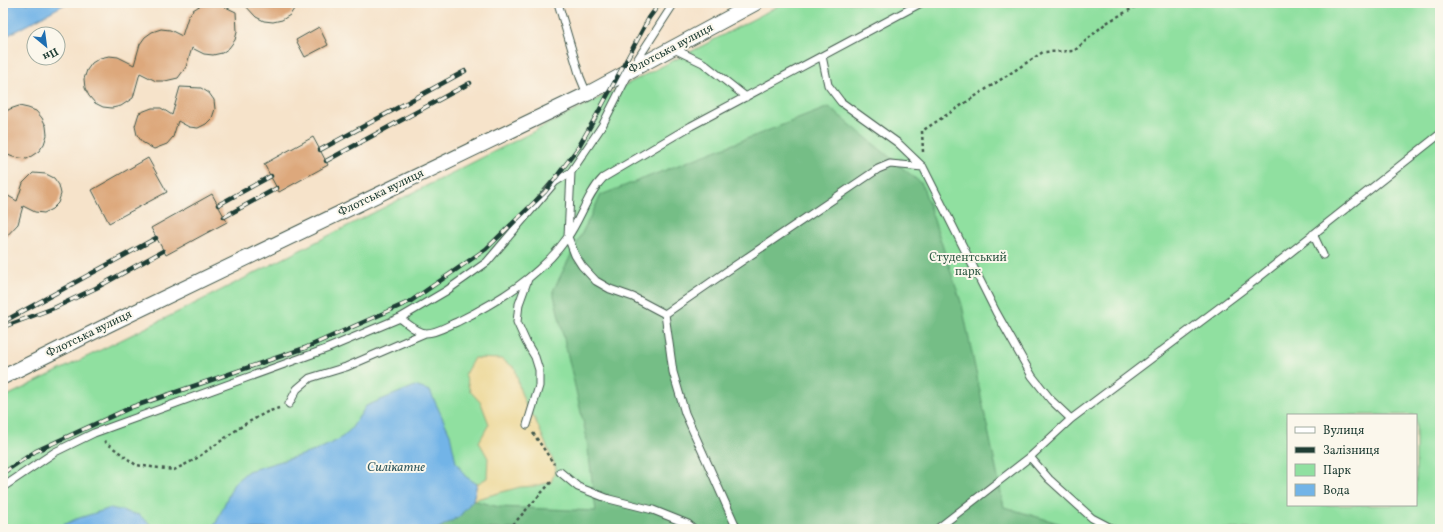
<svg xmlns="http://www.w3.org/2000/svg" width="1443" height="532" font-family="Vollkorn,serif">
  <style>
    .green { fill: #90e0a0; stroke: #588e6a; fill-rule: evenodd }
    .forest { fill: #74be86; stroke: #4a7e5d }
    .sand { fill: #eeda9e; stroke: #868c69 }
    .water { fill: #72b4e7; stroke: #48788e }
    .building { fill: #dda87b }
    .lines { fill: none; stroke-linecap: round; stroke-linejoin: round }
    .service-casing { stroke: #3f564a; stroke-width: 9 }
    .minor-casing { stroke: #3f564a; stroke-width: 16 }
    .path { stroke: #3f564a; stroke-width: 2.5; stroke-dasharray: 3 3; stroke-linecap: butt }
    .service { stroke: #fff; stroke-width: 7 }
    .minor { stroke: #fff; stroke-width: 14 }
    .rail-casing { stroke: #1f3d34; stroke-width: 4.5 }
    .rail { stroke: #fbf7ec; stroke-width: 3; stroke-dasharray: 9; stroke-linecap: butt }
    .labels { text-anchor: middle; dominant-baseline: central; stroke-width: 4; stroke-linejoin: round; paint-order: stroke }
    .street-label { font-size: 12px; fill: #1f3d34; stroke: #fbf7ec }
    .park-label { font-size: 12px; fill: #365e4a; stroke: #fbf7ec }
    .water-label { font-size: 13px; font-style: italic; fill: #345b61; stroke: #fbf7ec }
  </style>
  <rect width="100%" height="100%" fill="#fbf7ec"/>
  <filter id="ink" filterUnits="userSpaceOnUse"><feTurbulence type="fractalNoise" baseFrequency=".025" numOctaves="2"/><feDisplacementMap in="SourceGraphic" scale="8" xChannelSelector="R" yChannelSelector="G"/><feConvolveMatrix kernelMatrix="1 2 1 2 8 2 1 2 1" color-interpolation-filters="sRGB"/></filter>
  <filter id="wash" filterUnits="userSpaceOnUse"><feTurbulence type="fractalNoise" baseFrequency=".012" numOctaves="4" result="noise"/><feDisplacementMap in="SourceGraphic" scale="16" xChannelSelector="R" yChannelSelector="G"/><feGaussianBlur stdDeviation="0.9" result="paint"/><feColorMatrix in="noise" values="0 0 0 0 0 0 0 0 0 0 0 0 0 0 0 0 0 1.4 0 .05"/><feComposite in="paint" operator="in"/></filter>
  <g filter="url(#wash)">
    <rect width="100%" height="100%" fill="#f6e3ca"/>
    <path class="green" d="M784 3H1440V529H3V398L186 308 704 45ZM1288 415H1416V505H1288Z"/>
    <path class="forest" d="M829 107 922 184 962 305 1004 507 1078 529H437L459 517 473 500 499 507 596 511 586 434 553 291 601 195Z"/>
    <path class="sand" d="M474 358 501 359 515 368 520 390 526 406 535 419 556 468 551 482 535 486 520 487 473 500 477 484 487 478 488 458 479 442 489 424 481 403 470 391 465 374Z"/>
    <path class="water" d="M3 3H67L3 38Z
      M415 386 430 391 450 434 456 462 465 476 477 484 473 500 459 517 437 529H210L216 523 234 483 248 471 315 451 340 439 351 429 366 406Z
      M111 508 139 515 156 529H54L76 519Z"/>
    <g id="blocks">
      <path class="building" d="M209 3 219 4 236 12 237 32 235 40 229 48 222 53 213 55 204 54 192 48 186 67 178 78 165 81H156L140 73 133 98 121 106 112 108 103 107 95 103 89 96 85 88 84 79 87 70 92 63 100 58 109 56 118 57 134 65 140 44 145 37 152 32 161 29 170 30 182 36 188 17 193 10 201 5Z
        M243 3H298L290 15 282 20 273 22 264 21 256 17Z
        M319 27 328 45 305 57 296 40Z
        M180 87 201 88 209 93 214 100 215 109 212 118 206 124 198 128 189 127 178 121 173 137 167 144 154 149 142 142 137 135 135 126 139 113 152 108H161L172 115Z
        M19 106 28 108 36 111 42 118 46 126 47 135 44 144 39 151 27 159 13 157 3 153V113L10 109Z
        M313 137 328 165 279 192 264 164Z
        M148 158 167 192 109 223 92 190Z
        M33 173 46 174 54 178 59 185 61 194 58 203 52 209 44 213 35 212 23 206 18 224 3 240V193L17 201 23 183Z
        M212 194 227 222 166 255 151 228Z"/>
    </g>
  </g>
  <g filter="url(#ink)">
    <use href="#blocks" fill-opacity="0" stroke="#3f564a" stroke-width="1"/>
    <g class="lines">
      <g class="service-casing">
        <path id="service" d="M558 3 580 77 587 94
          M674 3 630 71 602 126 571 172 568 237 575 255 582 266 596 281 610 289 633 297 665 314 673 372 685 413 737 529
          M672 48 703 63 746 97
          M822 56 828 85 841 102 898 143 923 167 996 312 1032 376 1051 400 1071 419
          M1313 234 1323 255
          M665 314 733 267 878 169 890 164 923 167
          M400 318 446 291 487 262 555 182 571 172
          M289 404 297 389 310 378 346 367 425 333
          M527 425 539 386V370L535 357 526 342 517 322 519 304 528 279
          M1030 457 1049 479 1092 518 1113 529
          M560 472 578 487 609 499 653 510 688 524 694 529
          M3 487 55 452 94 433 326 349 400 318C407 323 416 332 426 333 437 333 447 326 457 322 499 301 540 276 567 238 581 219 587 194 603 178L691 126 921 3
          M937 529 1030 457 1071 419 1248 286 1440 134"/>
      </g>
      <g class="minor-casing">
        <path id="minor" d="M3 377 112 323 587 94 756 3"/>
      </g>
      <path class="path" d="M923 152 922 131 1043 52 1074 51 1106 23 1142 3
        M533 433 554 464
        M104 441 136 465 174 470 194 460 245 424 267 412 279 408
        M509 529 553 480"/>
      <use href="#service" class="service"/>
      <use href="#minor" class="minor"/>
      <g class="rail-casing">
        <path id="rail" d="M320 150 465 71
          M326 161 470 83
          M218 205 271 176
          M224 217 277 188
          M3 322 156 238
          M3 327 54 308 96 288 163 251
          M3 473 36 451 132 407 305 348 411 301 486 249 545 192 578 148 599 111 649 18 660 3"/>
      </g>
      <use href="#rail" class="rail"/>
    </g>
  </g>
  <g class="labels">
    <g class="street-label">
      <text transform="translate(671 49) rotate(-28)">Флотська вулиця</text>
      <text transform="translate(381 193) rotate(-26)">Флотська вулиця</text>
      <text transform="translate(89 334) rotate(-26)">Флотська вулиця</text>
    </g>
    <g class="park-label">
      <text x="968" y="258">Студентський<tspan x="968" dy="14">парк</tspan></text>
    </g>
    <g class="water-label">
      <text x="396" y="468">Силікатне</text>
    </g>
  </g>
  <rect width="1443" height="532" fill="none" stroke="#fbf7ec" stroke-width="16"/>
  <rect x="1287" y="414" width="130" height="92" fill="#fbf7ec" stroke="#a3ada2"/>
  <rect x="1295" y="427" width="20" height="6" fill="#ffffff" stroke="#a3ada2"/>
  <text x="1323" y="434" font-size="12" fill="#1f3d34">Вулиця</text>
  <rect x="1295" y="447" width="20" height="6" fill="#1f3d34" stroke="#a3ada2"/>
  <text x="1323" y="454" font-size="12" fill="#1f3d34">Залізниця</text>
  <rect x="1295" y="464" width="20" height="12" fill="#90e0a0" stroke="#a3ada2"/>
  <text x="1323" y="474" font-size="12" fill="#1f3d34">Парк</text>
  <rect x="1295" y="484" width="20" height="12" fill="#72b4e7" stroke="#a3ada2"/>
  <text x="1323" y="494" font-size="12" fill="#1f3d34">Вода</text>
  <g transform="translate(46 46) rotate(151)"><circle r="19" fill="#fbf7ec" stroke="#a3ada2"/>
  <path d="M0-3L7 15L0 10L-7 15Z" fill="#1f6fb2"/>
  <text y="-6" font-size="11" font-weight="bold" text-anchor="middle" fill="#1f3d34">Пн</text>
  </g>
</svg>
